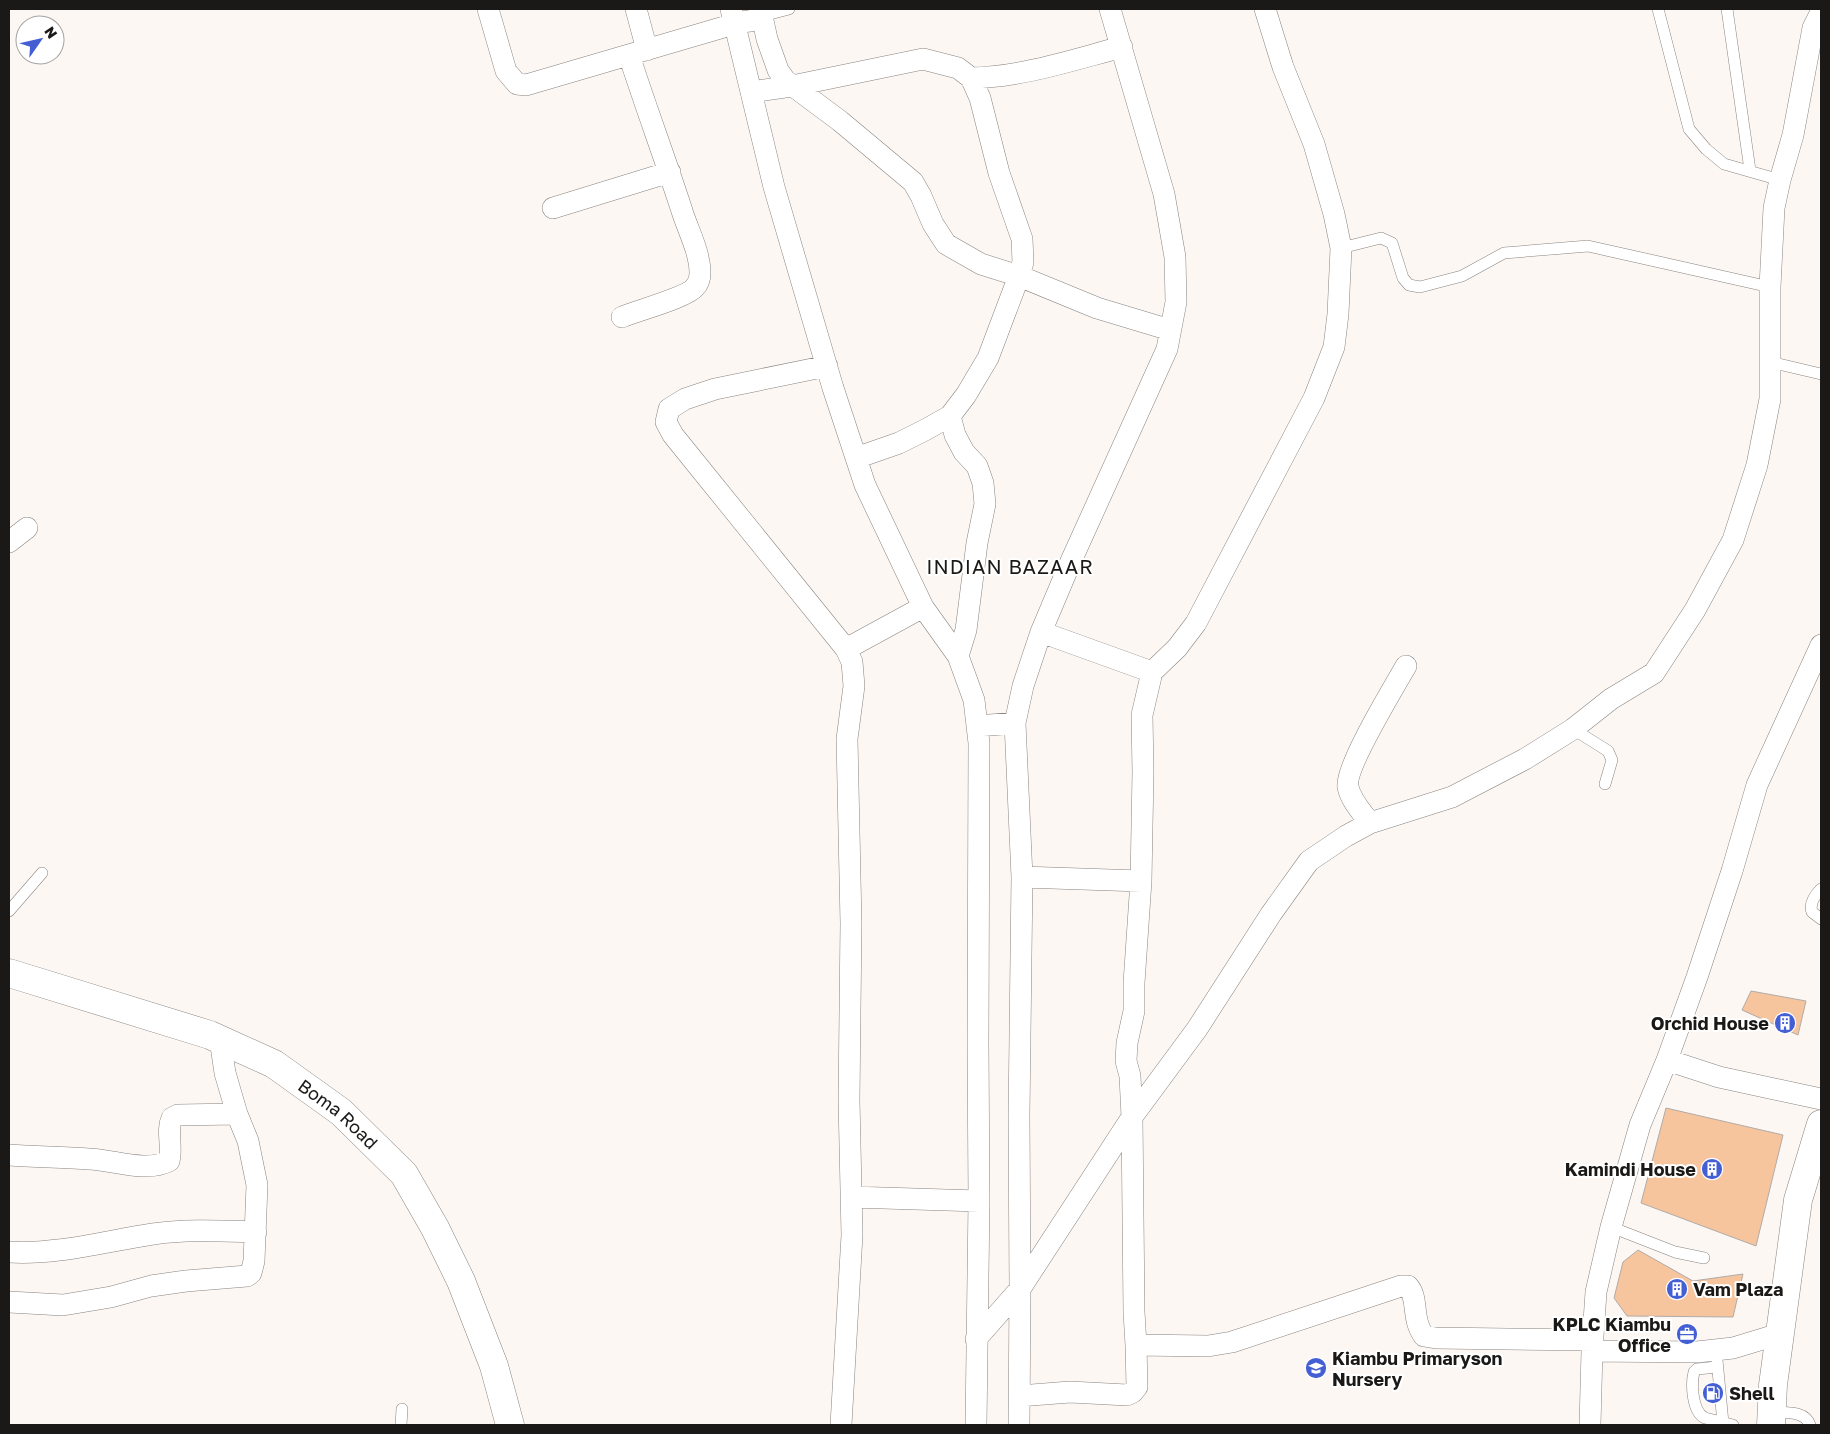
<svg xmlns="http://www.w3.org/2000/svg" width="1830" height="1434" font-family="'Golos Text',sans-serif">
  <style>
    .building { fill: #f6c49d; stroke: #b1aba7 }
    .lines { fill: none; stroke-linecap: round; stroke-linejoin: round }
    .service-casing { stroke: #898480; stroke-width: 12 }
    .minor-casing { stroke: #898480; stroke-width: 22 }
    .secondary-casing { stroke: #898480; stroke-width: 29 }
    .trunk-casing { stroke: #898480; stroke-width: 29 }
    .service { stroke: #fff; stroke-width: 11 }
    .minor { stroke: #fff; stroke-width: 21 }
    .secondary { stroke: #fff; stroke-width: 28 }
    .trunk { stroke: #fff; stroke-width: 28 }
    .labels { text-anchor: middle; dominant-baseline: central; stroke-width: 4; stroke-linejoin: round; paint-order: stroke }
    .poi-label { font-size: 18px; font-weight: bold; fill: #1b1917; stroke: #fff; text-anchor: end }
    .street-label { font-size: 18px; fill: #1b1917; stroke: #fff }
    .quarter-label { font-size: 20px; letter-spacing: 1px; fill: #1b1917; stroke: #fff }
  </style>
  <rect width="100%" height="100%" fill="#fdf7f3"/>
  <path class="building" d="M1751 991 1806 1001 1798 1035 1742 1010Z
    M1666 1108 1783 1135 1756 1246 1641 1203Z
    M1638 1250 1693 1281 1743 1274 1733 1317 1627 1316 1614 1298 1623 1262Z"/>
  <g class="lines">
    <g class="service-casing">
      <path id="service" d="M1658 9 1689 129 1706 149 1724 164 1780 180
        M1727 9 1750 170
        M762 16 789 9
        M1341 248 1381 238 1392 243 1403 278 1409 285 1420 287 1462 276 1504 253 1588 246 1770 287
        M1770 362 1821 374
        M1573 729 1608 751 1612 760 1605 784
        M1821 889C1815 895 1809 903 1812 912L1821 919
        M9 911 42 873
        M1611 1227 1675 1252 1704 1258
        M1717 1360 1723 1423
        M1717 1367 1697 1369 1694 1372C1691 1384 1692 1412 1705 1418L1733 1425
        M1771 1412C1784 1413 1805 1410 1810 1425
        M401 1425 402 1409"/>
    </g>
    <g class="minor-casing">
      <path id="minor" d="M488 9 506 71 517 84 526 85 741 22 750 21 762 16 767 39 778 70 785 80 840 121 913 182 921 196 933 224 946 244 981 264 1019 276 1097 308 1170 330
        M636 9 647 50
        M731 9 774 187 833 388 865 485 923 607 958 656 974 700 979 743 978 1044 979 1201 976 1425
        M1265 9 1283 67 1314 144 1334 214 1341 248 1338 314 1334 347 1314 398 1196 623 1177 648 1152 672 1142 715 1143 772 1141 881 1134 983V1011L1127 1043 1126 1061 1130 1076 1132 1117 1134 1312 1136 1345 1208 1346 1232 1342 1401 1286H1408C1419 1298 1411 1319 1424 1336L1436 1338 1592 1340
        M971 78C1022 77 1072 60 1122 47
        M751 92 792 86 923 59 958 68 971 78 980 98 999 173 1022 239 1023 262 1019 276 988 358 966 395 950 416 925 430 899 443 856 458
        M553 208 670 172
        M622 317C636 311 688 297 695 287 699 283 700 278 700 273 700 253 689 232 683 214 666 161 646 108 629 55
        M827 366 715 389 685 399 669 409 666 422 673 435 846 649 852 662 854 686 847 739 851 923 849 1100 852 1235 841 1425
        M950 416 955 435 964 452 977 466 983 483 985 504 977 543 966 630 958 656
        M9 542 27 528
        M1041 632 1152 672
        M846 649 923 607
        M977 726 1015 723
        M1370 823C1362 812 1351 801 1348 787 1344 769 1394 687 1406 666
        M1022 877 1141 881
        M1667 1060 1719 1077 1821 1099
        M9 1155C36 1157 63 1157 89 1159 115 1160 145 1173 169 1161 173 1147 166 1131 172 1118L178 1115 237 1114
        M851 1197 979 1201
        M9 1252C57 1255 106 1241 153 1234 187 1229 222 1231 256 1232
        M9 1302 63 1305 111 1297 151 1286 186 1281 247 1276 251 1273 254 1261 257 1185 248 1141 237 1114 225 1073 220 1039
        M976 1339 1020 1289 1019 1115 1022 877 1015 723 1023 686 1041 632 1071 561 1167 349 1176 302 1175 257 1164 194 1110 9
        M1592 1351 1697 1352 1733 1348 1779 1334
        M1019 1396 1070 1392 1127 1395 1133 1392 1137 1387 1136 1345
        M1019 1425 1020 1289 1132 1117 1197 1029 1271 914 1309 861 1346 836 1370 823 1452 797 1525 759 1573 729 1611 699 1654 673 1695 610 1733 540 1757 465 1770 399V287L1774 208 1780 180 1793 135 1813 28 1821 12
        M1590 1425 1592 1351 1596 1292 1611 1227 1640 1125 1667 1060 1697 977 1732 871 1757 785 1821 645"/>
    </g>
    <g class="secondary-casing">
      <g id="secondary">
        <path id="s1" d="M9 973 210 1035 274 1064 341 1112 404 1174 435 1228 461 1281 494 1366 510 1425"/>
      </g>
    </g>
    <g class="trunk-casing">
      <path id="trunk" d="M1771 1425 1773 1385 1798 1200 1821 1124"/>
    </g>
    <use href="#service" class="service"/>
    <use href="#minor" class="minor"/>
    <use href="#secondary" class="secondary"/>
    <use href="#trunk" class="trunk"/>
  </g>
  <defs>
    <g id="building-disc" transform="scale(1.125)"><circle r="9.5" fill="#445fd3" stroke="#fff"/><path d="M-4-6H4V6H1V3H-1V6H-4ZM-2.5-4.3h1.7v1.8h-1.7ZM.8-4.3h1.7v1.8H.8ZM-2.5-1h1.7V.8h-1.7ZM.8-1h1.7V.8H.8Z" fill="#fff"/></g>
    <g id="office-disc" transform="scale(1.125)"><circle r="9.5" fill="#445fd3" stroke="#fff"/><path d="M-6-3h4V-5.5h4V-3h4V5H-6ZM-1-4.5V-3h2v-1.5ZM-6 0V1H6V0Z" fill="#fff"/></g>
    <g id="school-disc" transform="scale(1.125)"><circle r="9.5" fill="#445fd3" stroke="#fff"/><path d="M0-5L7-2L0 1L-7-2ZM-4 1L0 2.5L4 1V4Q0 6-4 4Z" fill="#fff"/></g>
    <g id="fuel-disc" transform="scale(1.125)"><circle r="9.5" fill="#445fd3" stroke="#fff"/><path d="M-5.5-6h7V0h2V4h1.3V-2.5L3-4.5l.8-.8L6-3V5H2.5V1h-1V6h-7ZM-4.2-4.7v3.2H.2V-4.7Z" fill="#fff"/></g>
  </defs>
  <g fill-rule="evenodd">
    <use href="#building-disc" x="1785" y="1023"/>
    <use href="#building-disc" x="1712" y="1169"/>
    <use href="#building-disc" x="1677" y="1289"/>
    <use href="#office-disc" x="1687" y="1334"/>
    <use href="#school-disc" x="1316" y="1368"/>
    <use href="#fuel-disc" x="1713" y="1393"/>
  </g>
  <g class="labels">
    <g class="poi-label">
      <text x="1769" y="1023">Orchid House</text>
      <text x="1696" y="1169">Kamindi House</text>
      <text x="1693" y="1289" text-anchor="start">Vam Plaza</text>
      <text x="1671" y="1324">KPLC Kiambu<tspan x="1671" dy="21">Office</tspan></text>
      <text x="1332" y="1358" text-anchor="start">Kiambu Primaryson<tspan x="1332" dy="21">Nursery</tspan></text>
      <text x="1729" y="1393" text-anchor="start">Shell</text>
    </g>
    <g class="street-label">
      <text stroke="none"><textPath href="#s1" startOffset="362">Boma Road</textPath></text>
    </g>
    <g class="quarter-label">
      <text x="1010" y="566">INDIAN BAZAAR</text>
    </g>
  </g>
  <rect width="1830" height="1434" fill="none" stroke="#1b1917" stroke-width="20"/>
  <g transform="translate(40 40) rotate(56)"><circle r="24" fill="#ffffff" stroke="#a4a3a2"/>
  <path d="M0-4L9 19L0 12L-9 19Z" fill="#445fd3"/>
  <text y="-8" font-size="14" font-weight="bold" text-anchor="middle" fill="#1b1917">N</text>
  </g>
</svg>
